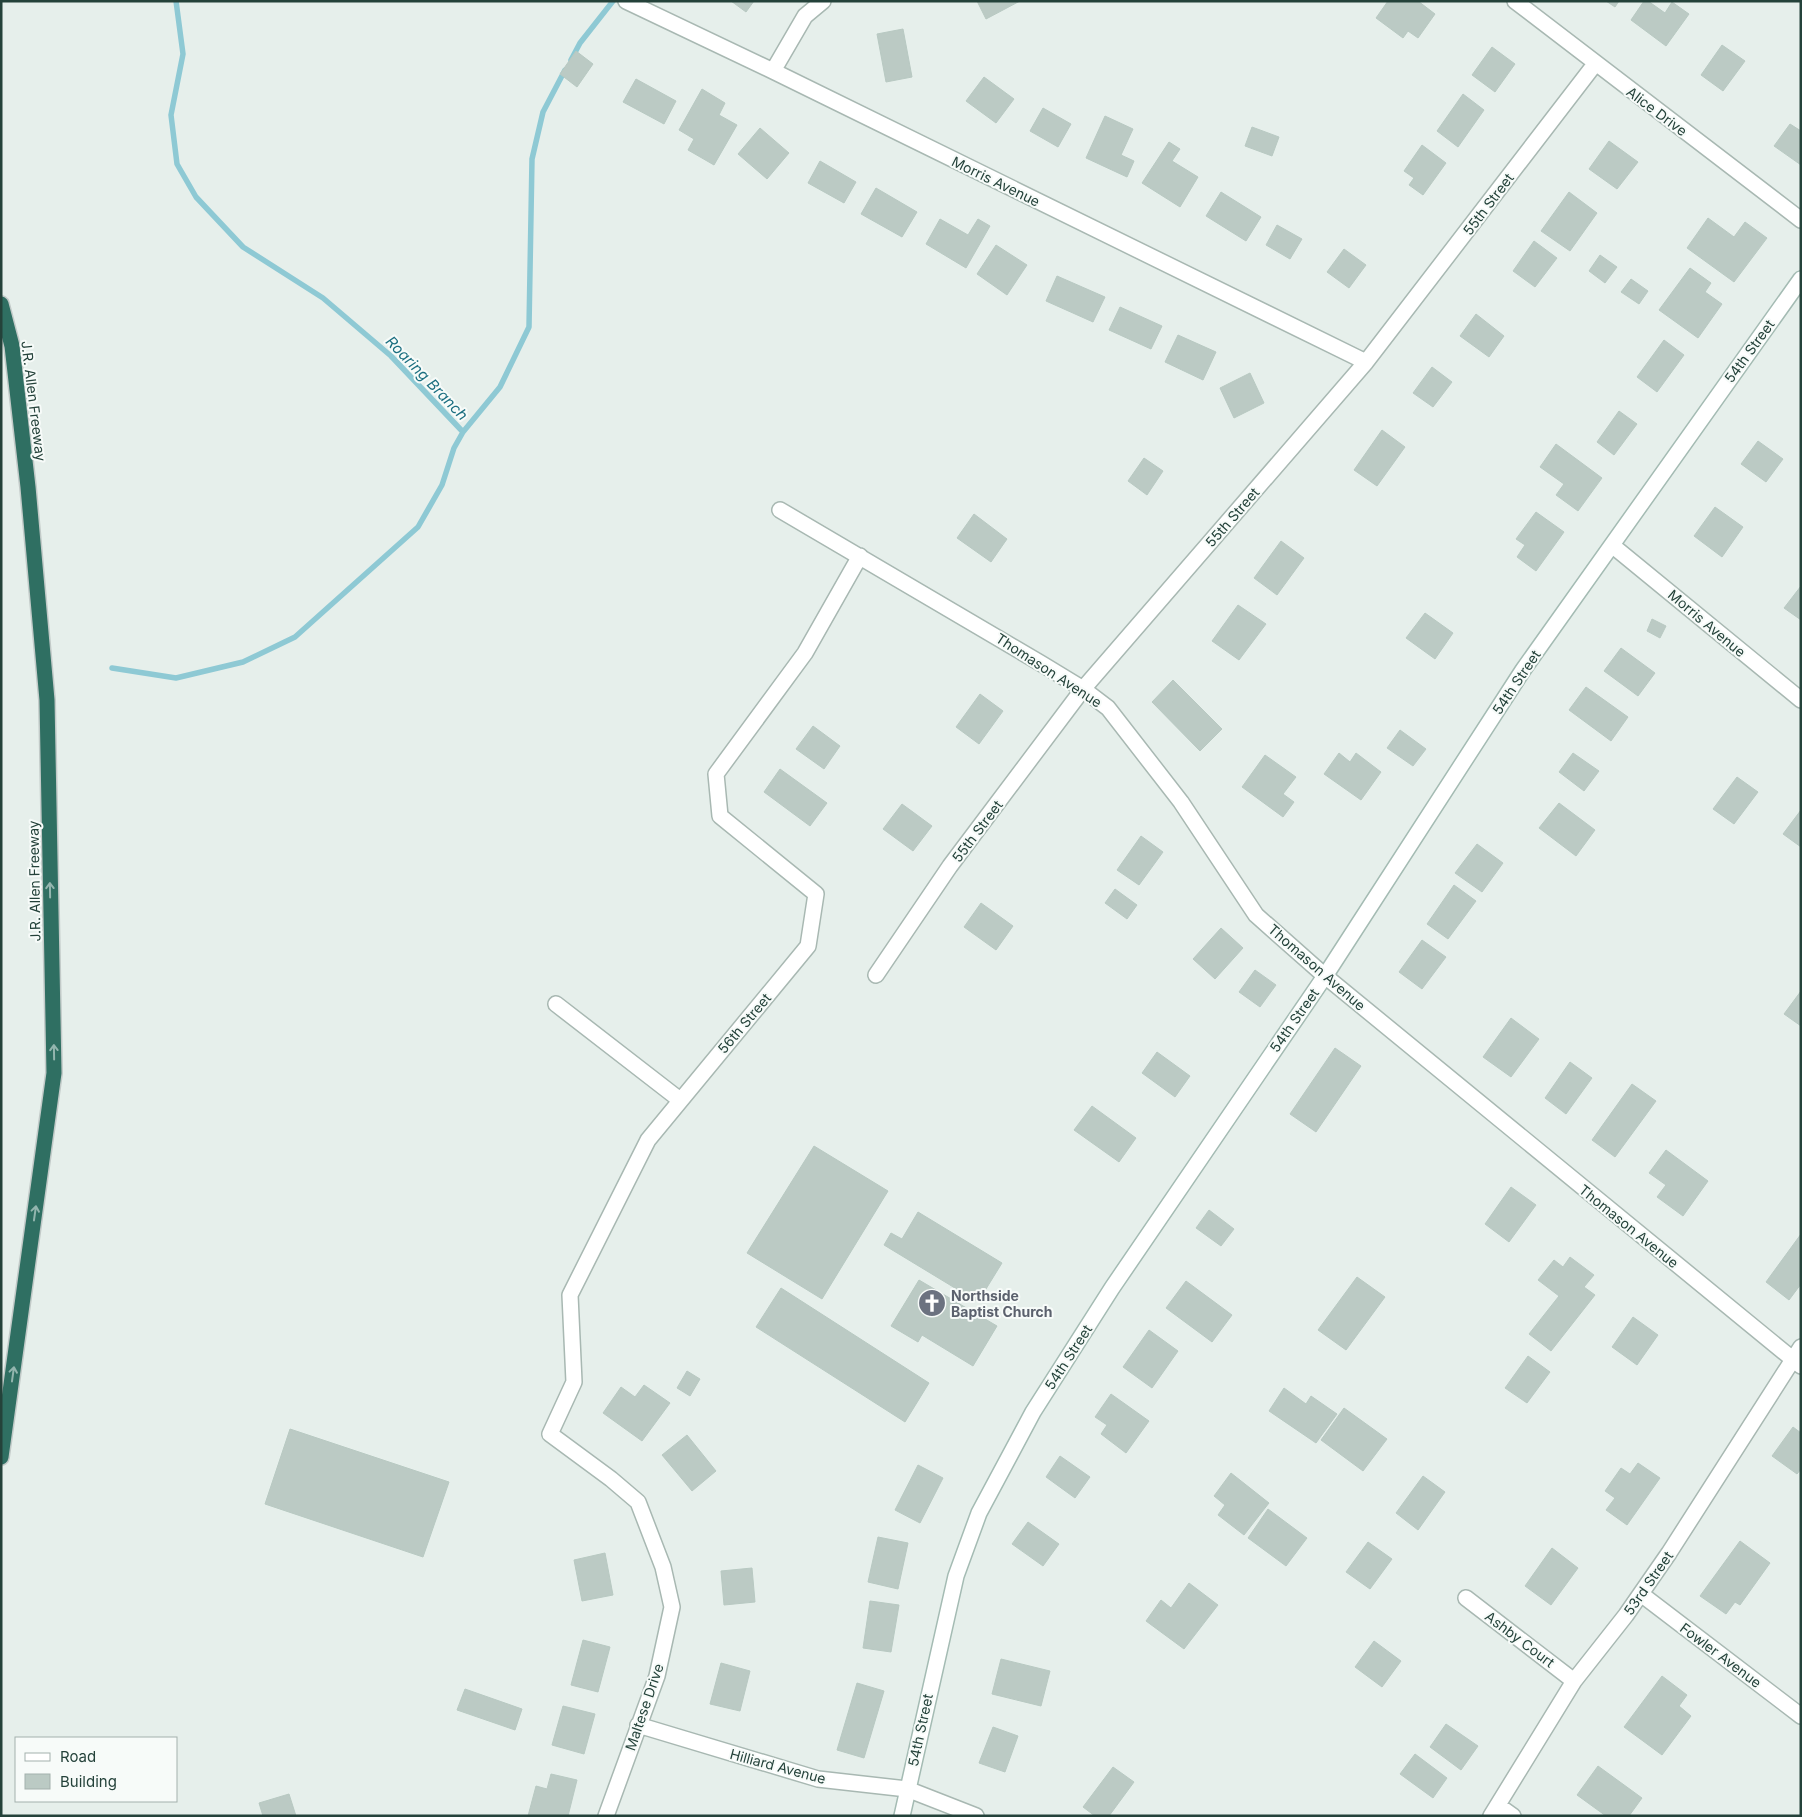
<svg xmlns="http://www.w3.org/2000/svg" width="1802" height="1817" font-family="Inter,sans-serif">
  <style>
    .lines { fill: none; stroke-linecap: round; stroke-linejoin: round }
    .stream { stroke: #8ec9d4; stroke-width: 5.5 }
    .building { fill: #bbcac4; stroke: #b8c9c2 }
    .minor-casing { stroke: #a8b8b2; stroke-width: 18 }
    .secondary-casing { stroke: #a4bbb3; stroke-width: 18 }
    .motorway-casing { stroke: #c2cac8; stroke-width: 18 }
    .minor { stroke: #fff; stroke-width: 15 }
    .secondary { stroke: #fff; stroke-width: 15 }
    .motorway { stroke: #2f6f62; stroke-width: 15 }
    .oneway { stroke: #93b5ae }
    .labels { text-anchor: middle; dominant-baseline: central; stroke-width: 4; stroke-linejoin: round; paint-order: stroke }
    .street-label { font-size: 14px; fill: #24423a; stroke: #f7fbf9 }
    .worship-label { font-size: 14px; font-weight: bold; fill: #5b616d; stroke: #f7fbf9; text-anchor: start }
    .water-label { font-size: 15px; font-style: italic; fill: #1c6f80; stroke: #f7fbf9 }
  </style>
  <rect width="100%" height="100%" fill="#e6efeb"/>
  <g class="lines">
    <path class="stream" d="M176 1 183 54 171 115 177 164 196 197 243 247 323 298 391 356 463 432
      M571 60 580 43 613 1
      M112 668 176 678 243 662 295 637 418 527 442 485 454 448 463 432 500 387 529 327 532 159 543 112 565 70"/>
  </g>
  <path class="building" d="M731 1H754L746 12Z
    M977 1H1020L986 19Z
    M1388 1H1418L1435 14 1418 38 1408 31 1403 38 1376 18Z
    M1606 1H1619L1615 7Z
    M1644 1H1648L1665 13 1672 2 1689 14 1666 46 1631 20Z
    M903 29 912 77 886 82 877 34Z
    M1722 45 1745 61 1723 91 1701 75Z
    M1492 47 1515 64 1495 92 1472 75Z
    M576 51 593 64 577 87 560 74Z
    M984 77 1014 99 996 123 966 101Z
    M636 79 676 101 664 124 623 102Z
    M702 89 725 103 719 115 737 125 714 165 688 150 694 139 679 130Z
    M1463 94 1484 110 1458 147 1437 131Z
    M1043 108 1071 124 1058 147 1030 131Z
    M1105 116 1133 129 1121 155 1134 161 1127 177 1086 158Z
    M1790 124 1801 131V165L1774 146Z
    M1252 127 1279 137 1272 156 1245 146Z
    M760 128 789 153 767 179 738 154Z
    M1609 141 1638 162 1617 189 1589 169Z
    M1169 142 1180 149 1172 161 1198 177 1180 207 1142 183Z
    M1422 145 1446 163 1423 195 1409 185 1414 178 1404 171Z
    M820 161 856 182 844 203 808 183Z
    M876 188 917 212 902 237 861 214Z
    M1221 192 1261 217 1246 241 1206 216Z
    M1569 192 1597 213 1570 251 1541 231Z
    M1708 218 1734 237 1745 222 1767 238 1734 282 1687 248Z
    M940 219 968 235 978 219 990 226 966 268 926 244Z
    M1277 225 1302 239 1290 259 1266 245Z
    M1534 241 1557 258 1535 287 1513 271Z
    M996 245 1027 265 1007 295 977 274Z
    M1344 249 1366 265 1349 288 1327 272Z
    M1600 255 1617 267 1605 283 1589 271Z
    M1690 268 1711 283 1705 292 1722 304 1698 338 1659 310Z
    M1057 276 1105 297 1093 322 1046 301Z
    M1631 279 1648 291 1639 304 1621 292Z
    M1120 307 1162 326 1151 349 1109 330Z
    M1476 314 1504 336 1489 357 1460 336Z
    M1178 335 1216 352 1203 380 1165 362Z
    M1664 340 1684 355 1657 392 1637 377Z
    M1432 367 1452 382 1433 407 1413 393Z
    M1250 373 1264 403 1234 418 1220 388Z
    M1619 411 1637 424 1614 455 1597 442Z
    M1382 430 1405 447 1377 486 1354 470Z
    M1758 441 1783 459 1766 482 1741 464Z
    M1556 444 1602 478 1578 511 1556 495 1564 484 1540 467Z
    M1144 458 1163 471 1147 495 1128 481Z
    M1715 507 1743 527 1722 557 1694 536Z
    M1536 512 1564 532 1536 571 1517 557 1525 545 1516 539Z
    M974 514 1007 539 991 562 957 538Z
    M1281 541 1304 558 1277 595 1254 578Z
    M1801 586V620L1784 608Z
    M1238 605 1266 624 1239 660 1212 641Z
    M1425 613 1453 633 1435 659 1406 638Z
    M1652 619 1666 626 1660 638 1647 631Z
    M1621 648 1655 673 1638 696 1604 671Z
    M1173 680 1222 729 1200 751 1152 702Z
    M1586 687 1628 717 1611 741 1569 710Z
    M980 694 1003 711 979 744 956 727Z
    M813 726 840 746 824 769 796 749Z
    M1400 730 1426 749 1413 766 1387 748Z
    M1339 753 1350 762 1356 753 1381 772 1361 800 1324 774Z
    M1573 753 1599 771 1584 791 1559 772Z
    M1265 755 1296 777 1283 794 1294 802 1283 817 1242 787Z
    M780 769 827 803 810 826 764 792Z
    M1737 777 1758 792 1734 824 1713 809Z
    M1559 803 1595 830 1576 856 1539 828Z
    M902 804 932 826 913 851 883 829Z
    M1801 810V847L1783 834Z
    M1141 836 1163 852 1139 885 1117 870Z
    M1477 844 1503 863 1482 892 1455 873Z
    M1454 885 1476 901 1448 939 1427 924Z
    M1115 889 1137 905 1127 919 1105 903Z
    M981 903 1013 926 996 950 964 927Z
    M1221 928 1243 948 1215 979 1193 959Z
    M1422 940 1446 957 1422 989 1399 972Z
    M1255 970 1276 985 1260 1007 1239 992Z
    M1801 991V1026L1784 1014Z
    M1511 1018 1539 1039 1511 1077 1483 1057Z
    M1335 1048 1361 1066 1316 1132 1290 1114Z
    M1157 1052 1190 1076 1175 1097 1142 1073Z
    M1570 1062 1592 1078 1566 1114 1545 1098Z
    M1632 1084 1656 1101 1615 1157 1592 1140Z
    M1092 1106 1136 1138 1119 1162 1074 1130Z
    M814 1146 888 1191 822 1299 747 1253Z
    M1666 1150 1708 1181 1683 1216 1657 1197 1666 1185 1649 1173Z
    M1511 1187 1536 1205 1509 1242 1485 1224Z
    M1209 1210 1234 1229 1221 1246 1196 1228Z
    M918 1212 1002 1263 978 1302 884 1245 891 1233 902 1239Z
    M1801 1234V1284L1789 1300 1766 1282Z
    M1570 1257 1594 1275 1584 1287 1595 1295 1551 1351 1529 1334 1559 1296 1538 1280 1554 1260 1563 1267Z
    M1357 1277 1385 1297 1346 1350 1318 1330Z
    M919 1280 997 1326 973 1366 922 1335 918 1342 891 1326Z
    M1186 1281 1232 1315 1212 1342 1166 1308Z
    M781 1288 929 1383 905 1422 756 1327Z
    M1633 1317 1658 1335 1637 1365 1612 1347Z
    M1149 1330 1178 1351 1152 1388 1123 1367Z
    M1528 1356 1550 1372 1527 1403 1505 1388Z
    M687 1371 700 1379 690 1396 677 1388Z
    M644 1385 670 1403 642 1441 603 1413 621 1387 635 1397Z
    M1284 1388 1306 1404 1311 1396 1337 1414 1316 1443 1269 1411Z
    M1111 1394 1149 1421 1126 1453 1101 1434 1107 1425 1095 1417Z
    M1344 1408 1387 1439 1363 1471 1321 1440Z
    M1793 1427 1801 1433V1469L1797 1474 1772 1456Z
    M290 1429 449 1482 423 1557 265 1504Z
    M687 1435 716 1471 692 1491 662 1455Z
    M1060 1456 1090 1477 1075 1498 1046 1477Z
    M1638 1463 1660 1478 1627 1525 1606 1510 1615 1498 1605 1491 1621 1468 1630 1474Z
    M918 1465 943 1478 920 1523 895 1510Z
    M1231 1473 1269 1503 1244 1535 1218 1515 1225 1505 1214 1496Z
    M1423 1476 1445 1492 1418 1530 1396 1513Z
    M1268 1509 1307 1538 1286 1566 1248 1538Z
    M1028 1522 1059 1544 1043 1566 1012 1544Z
    M878 1537 908 1543 898 1589 868 1582Z
    M1740 1541 1770 1563 1740 1605 1735 1602 1726 1614 1700 1596Z
    M1368 1542 1392 1559 1370 1589 1346 1572Z
    M1552 1548 1578 1568 1551 1605 1525 1586Z
    M605 1553 613 1595 582 1601 574 1560Z
    M752 1568 755 1602 724 1605 721 1571Z
    M1189 1583 1218 1605 1184 1649 1146 1621 1161 1600 1171 1608Z
    M870 1601 899 1605 891 1652 863 1648Z
    M583 1640 610 1647 598 1692 571 1685Z
    M1374 1641 1401 1661 1382 1687 1355 1667Z
    M1001 1659 1050 1671 1041 1706 992 1694Z
    M721 1663 750 1671 740 1711 710 1704Z
    M1662 1676 1687 1695 1679 1706 1691 1716 1662 1755 1624 1727Z
    M857 1683 884 1691 864 1758 837 1750Z
    M465 1689 522 1709 515 1730 457 1710Z
    M563 1706 595 1714 584 1754 552 1745Z
    M1446 1724 1478 1746 1461 1770 1430 1747Z
    M993 1727 1018 1736 1005 1772 979 1763Z
    M1415 1754 1447 1778 1433 1798 1400 1774Z
    M1598 1766 1642 1798 1629 1816H1606L1577 1795Z
    M1113 1767 1134 1782 1109 1816H1095L1083 1807Z
    M551 1774 577 1780 568 1816H528L536 1786 547 1789Z
    M289 1794 296 1816H263L259 1803Z"/>
  <g class="lines">
    <g class="minor-casing">
      <path id="minor" d="M626 1 773 71 1366 362
        M1515 1 1801 220
        M773 71 805 16 823 1
        M780 510 1042 664 1083 689 1108 708 1181 802 1256 915 1325 976 1801 1366
        M1613 546 1801 700
        M876 975 950 866 1083 689 1366 362 1595 64
        M556 1004 680 1100
        M1641 1594 1801 1716
        M1466 1598 1574 1681
        M638 1725 818 1779 907 1789 976 1816
        M1499 1806 1513 1816
        M606 1816 657 1676 672 1607 663 1567 638 1502 611 1479 550 1434 574 1382 570 1295 648 1140 808 946 816 894 720 816 716 774 805 653 860 556
        M1491 1816 1574 1681 1626 1615 1669 1553 1801 1347"/>
    </g>
    <g class="secondary-casing">
      <path id="secondary" d="M902 1816 956 1576 979 1513 1033 1412 1112 1288 1325 976 1523 670 1801 279"/>
    </g>
    <g class="motorway-casing">
      <path id="motorway" d="M1 304 12 346 28 487 47 700 54 1073 1 1457"/>
    </g>
    <use href="#minor" class="minor"/>
    <use href="#secondary" class="secondary"/>
    <use href="#motorway" class="motorway"/>
  </g>
  <defs><path id="oneway-shaft" d="M-6 0H5M1.5-3L5.5 0L1.5 3" fill="none" stroke-width="1.6" stroke-linecap="round" stroke-linejoin="round" transform="scale(1.25)"/></defs>
  <g class="oneway">
    <use href="#oneway-shaft" transform="translate(50 890) rotate(-91)"/>
    <use href="#oneway-shaft" transform="translate(54 1052) rotate(-91)"/>
    <use href="#oneway-shaft" transform="translate(35 1213) rotate(-82)"/>
    <use href="#oneway-shaft" transform="translate(13 1374) rotate(-82)"/>
  </g>
  <defs>
    <g id="church-disc" transform="scale(1.4375)"><circle r="9.5" fill="#6b7280" stroke="#f7fbf9"/><path d="M-1.2-6h2.4v3.5h3.3v2.4h-3.3V6h-2.4V-.1h-3.3v-2.4h3.3Z" fill="#fff"/></g>
  </defs>
  <g fill-rule="evenodd">
    <use href="#church-disc" x="932" y="1303"/>
  </g>
  <g class="labels">
    <g class="street-label">
      <text transform="translate(1657 111) rotate(37)">Alice Drive</text>
      <text transform="translate(996 181) rotate(26)">Morris Avenue</text>
      <text transform="translate(1488 204) rotate(-53)">55th Street</text>
      <text transform="translate(1749 351) rotate(-54)">54th Street</text>
      <text transform="translate(34 401) rotate(83)">J.R. Allen Freeway</text>
      <text transform="translate(1232 517) rotate(-49)">55th Street</text>
      <text transform="translate(1707 623) rotate(40)">Morris Avenue</text>
      <text transform="translate(1049 670) rotate(33)">Thomason Avenue</text>
      <text transform="translate(1516 682) rotate(-56)">54th Street</text>
      <text transform="translate(977 831) rotate(-53)">55th Street</text>
      <text transform="translate(34 881) rotate(-91)">J.R. Allen Freeway</text>
      <text transform="translate(1317 967) rotate(41)">Thomason Avenue</text>
      <text transform="translate(1294 1020) rotate(-55)">54th Street</text>
      <text transform="translate(744 1023) rotate(-50)">56th Street</text>
      <text transform="translate(1629 1226) rotate(39)">Thomason Avenue</text>
      <text transform="translate(1068 1357) rotate(-57)">54th Street</text>
      <text transform="translate(1648 1583) rotate(-55)">53rd Street</text>
      <text transform="translate(1520 1639) rotate(37)">Ashby Court</text>
      <text transform="translate(1721 1655) rotate(37)">Fowler Avenue</text>
      <text transform="translate(644 1707) rotate(-71)">Maltese Drive</text>
      <text transform="translate(920 1730) rotate(-78)">54th Street</text>
      <text transform="translate(778 1766) rotate(15)">Hilliard Avenue</text>
    </g>
    <g class="worship-label">
      <text x="951" y="1295">Northside<tspan x="951" dy="16">Baptist Church</tspan></text>
    </g>
    <g class="water-label">
      <text transform="translate(427 378) rotate(46)">Roaring Branch</text>
    </g>
  </g>
  <rect width="1802" height="1817" fill="none" stroke="#24423a" stroke-width="5"/>
  <rect x="15" y="1737" width="162" height="65" fill="#f7fbf9" stroke="#a3b1ad"/>
  <rect x="25" y="1753" width="25" height="8" fill="#ffffff" stroke="#a3b1ad"/>
  <text x="60" y="1762" font-size="15" fill="#24423a">Road</text>
  <rect x="25" y="1774" width="25" height="15" fill="#bbcac4" stroke="#a3b1ad"/>
  <text x="60" y="1787" font-size="15" fill="#24423a">Building</text>
</svg>
